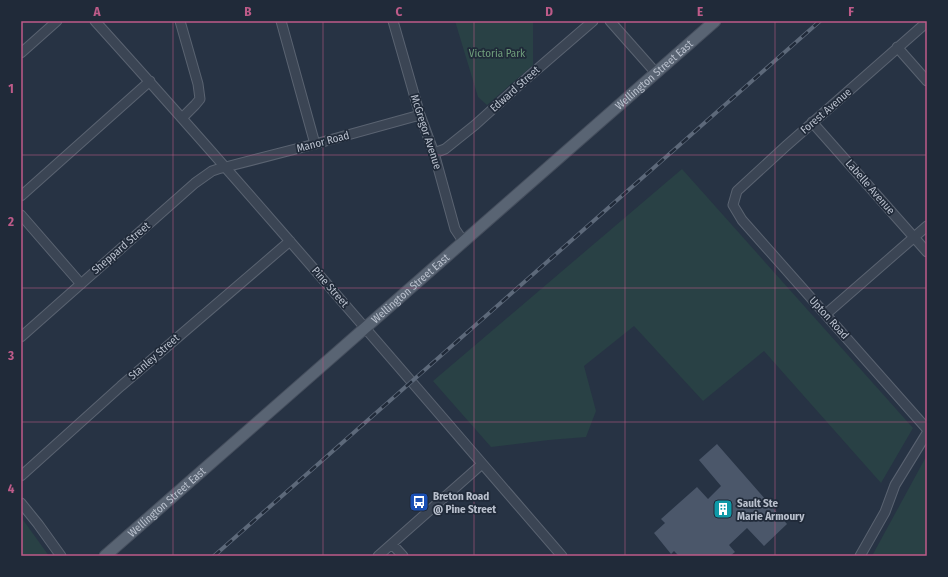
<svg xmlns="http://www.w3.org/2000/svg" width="948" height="577" font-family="'Fira Sans Condensed',sans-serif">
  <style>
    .green { fill: #294145 }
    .building { fill: #4b576a }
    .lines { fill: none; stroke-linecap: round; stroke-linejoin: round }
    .minor-casing { stroke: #5a6371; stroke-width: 11 }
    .major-casing { stroke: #454e5d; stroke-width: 13 }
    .minor { stroke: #3b4554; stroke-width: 9 }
    .major { stroke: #596473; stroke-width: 11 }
    .rail-casing { stroke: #5d697a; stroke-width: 4 }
    .rail { stroke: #202a39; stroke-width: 2.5; stroke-dasharray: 8; stroke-linecap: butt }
    .grid { fill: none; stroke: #be5b89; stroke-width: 1; stroke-opacity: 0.55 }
    .labels { text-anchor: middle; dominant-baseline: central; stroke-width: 3.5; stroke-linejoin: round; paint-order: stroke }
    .park-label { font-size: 11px; fill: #6f9e7b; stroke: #202a39 }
    .street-label { font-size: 11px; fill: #b9c0cd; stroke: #202a39 }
    .poi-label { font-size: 11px; font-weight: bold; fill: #b9c0cd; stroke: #202a39; text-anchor: start }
    .neatline { fill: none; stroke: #be5b89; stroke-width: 1.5 }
    .grid-label { font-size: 13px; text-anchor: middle; font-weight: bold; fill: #be5b89 }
  </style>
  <rect width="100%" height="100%" fill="#273344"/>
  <path class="green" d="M455 21H533V65L487 105 478 97Z
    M682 169 913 428 881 483 764 351 703 401 634 326 584 366 596 411 586 437 549 440 491 447 433 381Z
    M927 455V556H872Z
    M21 517 49 556H21Z"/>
  <path class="building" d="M717 444 787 524 764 546 747 528 729 545 735 552 730 556H679L674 551 671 554 654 533 665 523 661 519 697 487 708 499 721 486 699 460Z"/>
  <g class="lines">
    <g class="minor-casing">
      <path id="minor" d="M95 21C254 197 407 377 562 556
        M180 21 198 84 200 99 195 105 182 118
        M281 21 315 144
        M393 21 420 115 434 153 455 229 463 241
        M610 21 656 73
        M927 22 786 146 737 191 733 205 742 220 927 429
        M897 47 927 81
        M21 53 57 21
        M812 122 927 252
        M434 153 445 149 475 125 527 78 593 21
        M21 196 150 81
        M21 215 81 284
        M826 314 927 226
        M21 337 195 183 212 171 218 169 315 144 420 115
        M21 476 121 386 290 241
        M21 503 38 524 61 556
        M392 544 403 556
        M378 556 482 464
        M860 556 885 512 895 485 927 433"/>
    </g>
    <g class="major-casing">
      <g id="major">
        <path id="s1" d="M105 556 715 21"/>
      </g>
    </g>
    <use href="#minor" class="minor"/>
    <use href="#major" class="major"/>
    <g class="rail-casing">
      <path id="rail" d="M214 556 820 21"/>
    </g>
    <use href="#rail" class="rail"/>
  </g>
  <path class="grid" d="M173 21V556M323 21V556M474 21V556M625 21V556M775 21V556M21 155H927M21 288H927M21 422H927"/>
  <defs>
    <g id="bus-square" transform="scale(1)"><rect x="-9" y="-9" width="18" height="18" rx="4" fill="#1a4fb4" stroke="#202a39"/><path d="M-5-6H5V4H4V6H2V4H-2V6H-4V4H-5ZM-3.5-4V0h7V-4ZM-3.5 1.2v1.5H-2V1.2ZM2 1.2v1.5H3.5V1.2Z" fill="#fff"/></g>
    <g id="building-square" transform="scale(1)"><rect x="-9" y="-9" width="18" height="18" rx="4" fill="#0f9aa8" stroke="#202a39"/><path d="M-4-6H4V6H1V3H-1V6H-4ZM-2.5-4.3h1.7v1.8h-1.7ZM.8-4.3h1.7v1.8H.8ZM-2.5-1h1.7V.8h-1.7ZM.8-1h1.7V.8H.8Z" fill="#fff"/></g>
  </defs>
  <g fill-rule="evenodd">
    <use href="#bus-square" x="419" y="502"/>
    <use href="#building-square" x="723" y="509"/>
  </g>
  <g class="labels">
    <g class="park-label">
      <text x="497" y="53">Victoria Park</text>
    </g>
    <g class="street-label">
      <text stroke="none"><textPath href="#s1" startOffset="730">Wellington Street East</textPath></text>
      <text transform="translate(515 89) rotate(-42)">Edward Street</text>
      <text transform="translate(826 111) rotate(-41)">Forest Avenue</text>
      <text transform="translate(426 132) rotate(72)">McGregor Avenue</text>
      <text transform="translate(323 142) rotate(-15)">Manor Road</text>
      <text transform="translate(870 187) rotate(49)">Labelle Avenue</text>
      <text transform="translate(121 248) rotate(-41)">Sheppard Street</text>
      <text transform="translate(330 287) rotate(49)">Pine Street</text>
      <text stroke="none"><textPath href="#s1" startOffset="406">Wellington Street East</textPath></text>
      <text transform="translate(829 318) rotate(48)">Upton Road</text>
      <text transform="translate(154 357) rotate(-41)">Stanley Street</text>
      <text stroke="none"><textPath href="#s1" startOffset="82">Wellington Street East</textPath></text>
    </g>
    <g class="poi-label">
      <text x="433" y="496">Breton Road<tspan x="433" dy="13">@ Pine Street</tspan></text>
      <text x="737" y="503">Sault Ste<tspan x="737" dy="13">Marie Armoury</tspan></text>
    </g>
  </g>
  <rect width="948" height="577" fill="none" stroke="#202a39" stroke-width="44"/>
  <rect x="22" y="22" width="904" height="533" class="neatline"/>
  <g class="grid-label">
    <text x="97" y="16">A</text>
    <text x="248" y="16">B</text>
    <text x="399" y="16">C</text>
    <text x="549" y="16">D</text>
    <text x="700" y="16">E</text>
    <text x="851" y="16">F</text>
    <text x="11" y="93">1</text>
    <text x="11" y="226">2</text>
    <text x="11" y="360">3</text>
    <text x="11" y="493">4</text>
  </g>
</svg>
